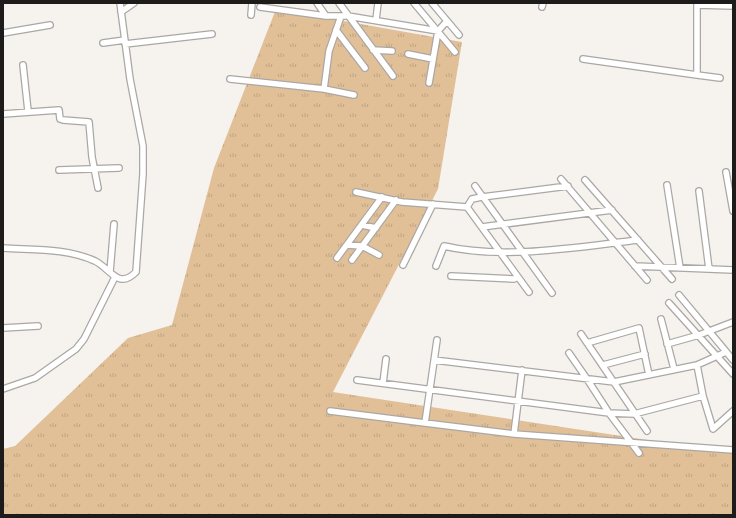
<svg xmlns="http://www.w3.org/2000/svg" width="736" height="518" font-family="Figtree,sans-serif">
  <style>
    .grass { fill: url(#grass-tufts) }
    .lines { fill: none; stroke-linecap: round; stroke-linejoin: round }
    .minor-casing { stroke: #aba7a4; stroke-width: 8 }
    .minor { stroke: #fff; stroke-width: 5.5 }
  </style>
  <defs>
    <pattern id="grass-tufts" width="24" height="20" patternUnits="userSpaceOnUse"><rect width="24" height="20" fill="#e1c098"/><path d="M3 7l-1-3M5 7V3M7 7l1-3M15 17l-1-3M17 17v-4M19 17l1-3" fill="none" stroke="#c1a482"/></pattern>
  </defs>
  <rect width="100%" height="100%" fill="#f6f3ef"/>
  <path class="grass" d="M276 9 462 42 438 189 333 392 733 453V515H3V449L15 446 128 338 172 325 214 168Z"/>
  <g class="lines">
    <g class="minor-casing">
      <path id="minor" d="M317 3 326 16
        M339 3 393 76
        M414 3 455 52
        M432 3 459 35
        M697 5 733 6
        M260 7 326 16H348L438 31
        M542 7 543 3
        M121 12 134 3
        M251 15 252 3
        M376 20 378 3
        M336 30 365 68
        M3 33 50 25
        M103 43 125 40
        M125 44 212 34
        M373 50 392 51
        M408 54 433 59
        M583 59 697 75V3
        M23 65 28 111
        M697 75 720 78
        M230 79 324 89 354 95
        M429 83 438 31 447 21
        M324 89 329 51 341 16
        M3 114 59 110 60 119 63 120 89 122 92 157 98 188
        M59 170 119 168
        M726 172 733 211
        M561 179 647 280
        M585 180 672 279
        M667 185 680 268
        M475 186 552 293
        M699 191 709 269
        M356 192 402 202 467 207
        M362 225 376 228
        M482 227 612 210
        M347 245 362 246 379 255
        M3 248C33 250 67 248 95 261 111 269 118 290 136 272L143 174V146L130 79 120 3
        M337 258 382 197
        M352 260 396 200
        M403 265 433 204
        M436 266 444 246C504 260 577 247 638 240
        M635 266 733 270
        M110 272 114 224
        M451 276 514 279 518 277
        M529 292 467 207 472 199 482 197 568 186
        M679 295 733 360
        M669 303 733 374
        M661 319 674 369
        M3 328 38 326
        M581 334 647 431
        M437 340 425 423 514 434 522 370
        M587 343 639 328 649 375
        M667 344 699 335 733 322
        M569 353 587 379 609 413 639 453
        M434 360 614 382 697 365 726 352
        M603 365 645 354
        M357 380 609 413 634 414 703 396 697 365
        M383 383 386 359
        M3 389 35 378 76 349 84 339 115 277
        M703 396 713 429 733 411
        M330 411 425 423
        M514 434 733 450"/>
    </g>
    <use href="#minor" class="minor"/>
  </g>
  <rect width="736" height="518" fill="none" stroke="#1d1c1b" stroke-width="8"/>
</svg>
